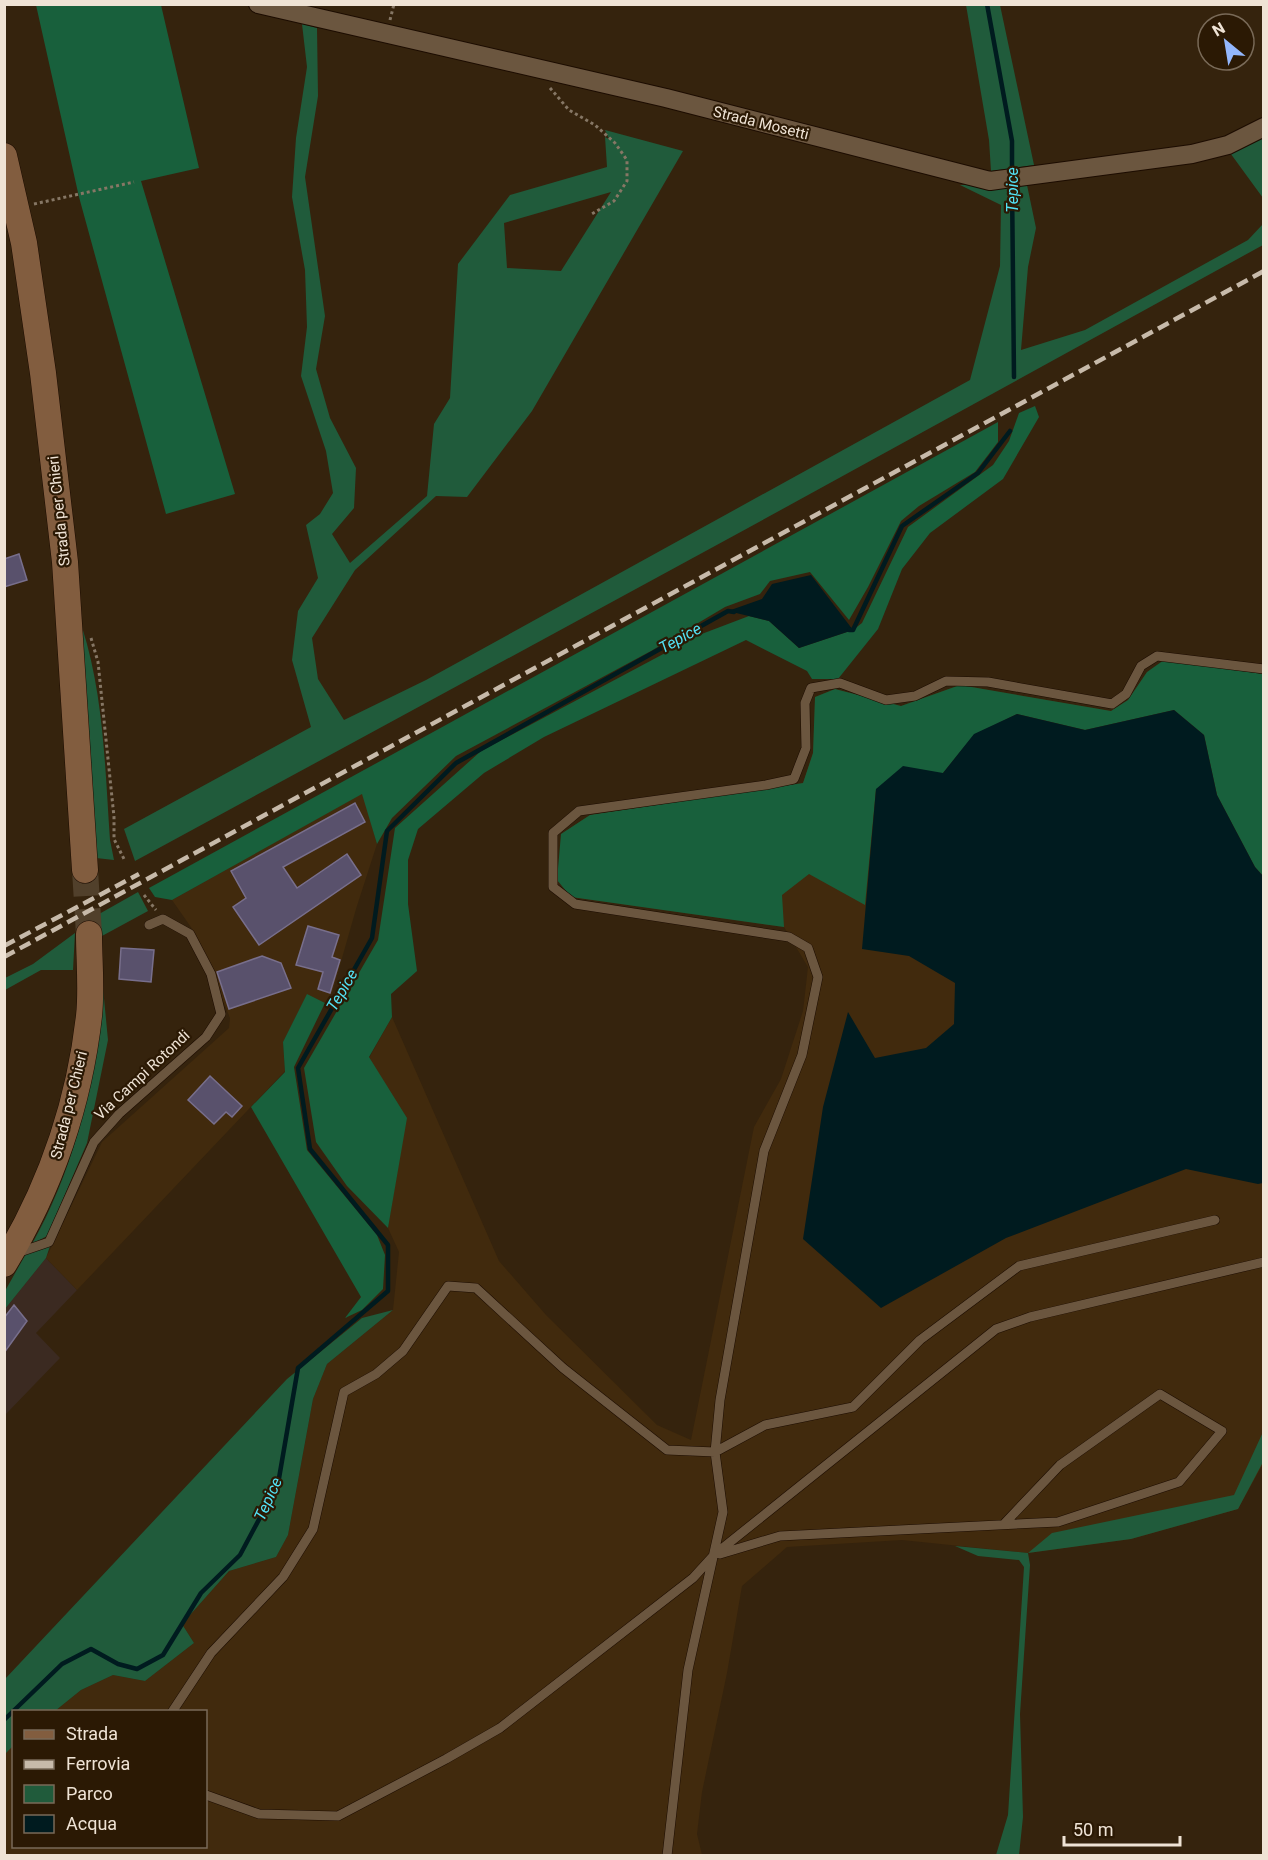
<svg xmlns="http://www.w3.org/2000/svg" width="1268" height="1860" font-family="Roboto,sans-serif">
  <style>
    .commercial { fill: #3b2a21 }
    .built { fill: #412a0d }
    .green { fill: #205b3b; fill-rule: evenodd }
    .forest { fill: #18603c }
    .water { fill: #001b1f }
    .lines { fill: none; stroke-linecap: round; stroke-linejoin: round }
    .stream { stroke: #001b1f; stroke-width: 4.5 }
    .building { fill: #59516c; stroke: #786f8c; stroke-width: 1.5 }
    .secondary-tunnel { stroke: #51402b; stroke-width: 26; stroke-dasharray: 26 13; stroke-linecap: butt }
    .service-casing { stroke: #1c0c00; stroke-width: 10 }
    .minor-casing { stroke: #1c0c00; stroke-width: 20 }
    .secondary-casing { stroke: #1c0c00; stroke-width: 27 }
    .path { stroke: #867765; stroke-width: 3; stroke-dasharray: 3 3; stroke-linecap: butt }
    .service { stroke: #6b563f; stroke-width: 9 }
    .minor { stroke: #6b563f; stroke-width: 18 }
    .secondary { stroke: #825d3f; stroke-width: 26 }
    .rail { stroke: #c7baaa; stroke-width: 4.5; stroke-dasharray: 12 6; stroke-linecap: butt }
    .labels { text-anchor: middle; dominant-baseline: central; stroke-width: 4.5; stroke-linejoin: round; paint-order: stroke }
    .street-label { font-size: 15px; fill: #efe3d5; stroke: #2b1904 }
    .water-label { font-size: 16px; font-style: italic; fill: #53e2f5; stroke: #2b1904 }
  </style>
  <rect width="100%" height="100%" fill="#35230d"/>
  <path class="commercial" d="M46 1258 77 1290 36 1333 60 1358 5 1415V1309Z"/>
  <path class="built" d="M1147 672 1263 674 1264 1462 1238 1509 1131 1539 1028 1553 902 1540 787 1547 742 1586 727 1673 702 1792 697 1834 702 1855H5L4 1754 13 1746 14 1846H206V1712L55 1711 81 1690 113 1675 145 1681 194 1643 182 1624 229 1571 276 1557 288 1535 313 1399 327 1364 393 1310 399 1252 388 1228 406 1118 369 1058 392 1017 499 1261 546 1315 657 1425 691 1440 754 1127 781 1079 803 1011 808 967 784 927 571 897 561 834 590 815 803 783 813 753 815 697 835 689 901 706 960 685 1111 711 1128 700Z
    M363 793 377 844 356 909 332 993 325 1003 307 995 283 1042 285 1071 77 1290 46 1258 102 1142 229 1028 230 1018 195 933 172 900Z"/>
  <path class="green" d="M966 5H1000L1034 165 991 171 989 140Z
    M302 24 317 28 318 96 305 177 325 316 316 369 330 418 356 468 354 508 332 534 350 563 427 496 434 424 450 398 458 264 510 195 607 167 605 137 609 139 605 130 683 151 532 411 467 497 436 496 355 570 312 638 318 679 344 720 426 680 970 380 1000 266 1001 205 960 185H1027L1036 228 1028 267 1021 350 1085 330 1248 240 1263 224V245L748 528 135 861 124 829 311 727 292 660 298 611 318 578 306 525 320 514 333 493 326 451 301 376 307 327 305 270 292 197 296 138 307 67ZM611 192 561 271 507 268 504 223Z
    M1263 132V198L1228 150Z
    M82 627C104 696 105 769 110 840L114 860 96 858 81 642Z
    M138 892 148 911 102 936 95 929 92 918Z
    M75 933 73 970H41L5 990V978L33 964Z
    M103 988 108 1040 87 1143 47 1236 32 1244C76 1166 96 1077 103 988Z
    M50 1246 46 1258 5 1309V1291L27 1252Z
    M393 1310 327 1364 313 1399 288 1535 276 1557 229 1571 182 1624 194 1643 145 1681 113 1675 81 1690 55 1711 14 1712 13 1746 5 1754V1679L287 1379 362 1318Z
    M1263 1432V1462L1238 1509 1131 1539 1028 1553 1030 1565 1020 1714 1023 1817 1019 1855H996L1008 1815 1024 1567 1019 1560 978 1556 955 1546 1028 1553 1052 1533 1234 1495Z"/>
  <path class="forest" d="M36 5H161L199 168 141 181 235 494 166 514 79 197Z
    M1035 406 1039 417 1003 479 930 533 902 569 878 629 838 679H812L807 671 746 640 544 737 484 773 418 829 408 860V904L417 971 391 994 392 1017 369 1057 407 1118 388 1228 347 1186 316 1142 304 1068 378 940 395 828 481 751 699 635 749 616 769 621 799 648 853 630 862 623 908 527 993 465 1009 441 1019 413Z
    M998 422V442L975 472 919 506 901 521 868 587 849 620 810 572 770 581 760 594 725 607 651 651 456 756 392 818 377 844 362 794 172 900 155 897 149 888Z
    M1164 660 1263 674V876L1255 867 1217 795 1204 735 1174 710 1085 730 1017 714 974 735 943 773 876 789 865 905 809 874 782 895 784 927 571 897 557 880 561 834 590 815 803 783 813 753 815 697 835 689 901 706 960 685 1111 711 1128 700 1147 672Z
    M307 994 325 1003 294 1067 307 1150 377 1235 385 1255 383 1289 362 1310 345 1318 361 1297 251 1107 285 1072 283 1042Z"/>
  <path class="water" d="M811 575 853 630 799 648 769 621 728 611 762 599 772 584Z
    M1174 710 1204 735 1217 795 1255 867 1263 876V1183L1258 1184 1186 1169 1006 1238 881 1308 803 1239 823 1107 848 1012 875 1058 926 1048 954 1024 955 983 909 956 862 949 876 789 903 766 943 773 974 734 1017 714 1085 730Z"/>
  <g class="lines">
    <path class="stream" d="M987 4 1012 141V174
      M1012 182 1014 377
      M849 630H853L902 526 978 473 1010 431
      M4 1720 62 1664 91 1649 118 1664 137 1669 163 1655 201 1593 240 1555 278 1484 298 1368 388 1291V1245L310 1149 298 1068 372 938 387 831 456 763 728 611 734 612"/>
  </g>
  <path class="building" d="M19 554 27 580 4 587V559Z
    M355 803 365 822 283 867 297 888 347 854 361 875 259 945 233 907 246 898 231 871Z
    M308 926 339 935 332 957 340 960 330 993 318 989 323 972 296 965Z
    M121 948 154 950 151 982 119 979Z
    M262 956 281 963 291 988 229 1009 217 972Z
    M210 1076 242 1106 232 1117 226 1112 214 1124 188 1100Z
    M14 1305 27 1321 4 1353V1318Z"/>
  <g class="lines">
    <path class="secondary-tunnel" d="M85 870 89 934"/>
    <g class="service-casing">
      <path id="service" d="M17 1253 49 1242 94 1142 119 1114 206 1037 221 1014 211 974 190 934 163 919 149 925
        M720 1554 780 1536 1058 1522 1179 1482 1222 1431 1160 1394 1060 1465 1004 1524
        M172 1712 211 1653 283 1577 313 1529 344 1392 376 1374 403 1351 448 1286 476 1288 563 1368 667 1450 715 1452 765 1425 853 1407 920 1340 1019 1266 1215 1220
        M206 1795 259 1814 338 1816 446 1759 500 1728 693 1578 714 1555 996 1329 1030 1317 1264 1262
        M667 1856 688 1670 723 1512 715 1452 720 1400 764 1151 802 1055 818 977 808 948 789 937 575 904 553 887V833L579 811 766 785 794 779 806 748 805 703 811 688 840 683 886 700 915 696 946 681 988 682 1112 704 1126 694 1141 666 1157 656 1264 669"/>
    </g>
    <g class="minor-casing">
      <path id="minor" d="M258 4 666 98 990 181 1192 154 1228 145 1264 127"/>
    </g>
    <g class="secondary-casing">
      <path id="secondary" d="M4 156 24 243 43 373 65 562 85 870
        M4 1264C50 1188 79 1105 89 1016 92 989 89 961 89 934"/>
    </g>
    <path class="path" d="M390 20 394 4
      M550 88 569 110 595 125 615 143 627 160V181L614 201 590 215
      M34 204 134 182
      M91 638 98 662 114 817V839L125 861
      M144 895 156 910"/>
    <use href="#service" class="service"/>
    <use href="#minor" class="minor"/>
    <use href="#secondary" class="secondary"/>
    <path class="rail" d="M4 946 139 874
      M4 957 1264 271"/>
  </g>
  <g class="labels">
    <g class="street-label">
      <text transform="translate(761 123) rotate(14)">Strada Mosetti</text>
      <text transform="translate(59 511) rotate(-96)">Strada per Chieri</text>
      <text transform="translate(142 1075) rotate(-43)">Via Campi Rotondi</text>
      <text transform="translate(69 1105) rotate(-76)">Strada per Chieri</text>
    </g>
    <g class="water-label">
      <text transform="translate(1012 190) rotate(-90)">Tepice</text>
      <text transform="translate(680 638) rotate(-29)">Tepice</text>
      <text transform="translate(342 990) rotate(-60)">Tepice</text>
      <text transform="translate(268 1499) rotate(-66)">Tepice</text>
    </g>
  </g>
  <rect width="1268" height="1860" fill="none" stroke="#efe3d5" stroke-width="12"/>
  <rect x="12" y="1710" width="195" height="138" fill="#2b1904" stroke="#796a58" stroke-width="1.5"/>
  <rect x="24" y="1730" width="30" height="9" fill="#825d3f" stroke="#796a58" stroke-width="1.5"/>
  <text x="66" y="1740" font-size="18" fill="#efe3d5">Strada</text>
  <rect x="24" y="1760" width="30" height="9" fill="#c7baaa" stroke="#796a58" stroke-width="1.5"/>
  <text x="66" y="1770" font-size="18" fill="#efe3d5">Ferrovia</text>
  <rect x="24" y="1785" width="30" height="18" fill="#205b3b" stroke="#796a58" stroke-width="1.5"/>
  <text x="66" y="1800" font-size="18" fill="#efe3d5">Parco</text>
  <rect x="24" y="1815" width="30" height="18" fill="#001b1f" stroke="#796a58" stroke-width="1.5"/>
  <text x="66" y="1830" font-size="18" fill="#efe3d5">Acqua</text>
  <g transform="translate(1226 42) rotate(330)"><circle r="28" fill="#2b1904" stroke="#796a58" stroke-width="1.5"/>
  <path d="M0-4.5L10 22L0 15L-10 22Z" fill="#93b7fd"/>
  <text y="-9" font-size="16" font-weight="bold" text-anchor="middle" fill="#efe3d5">N</text>
  </g>
  <path d="M1064 1836v9h116v-9" fill="none" stroke="#efe3d5" stroke-width="3"/>
  <text x="1073" y="1836" font-size="18" fill="#efe3d5" stroke="#2b1904" stroke-width="4.5" paint-order="stroke">50 m</text>
</svg>
